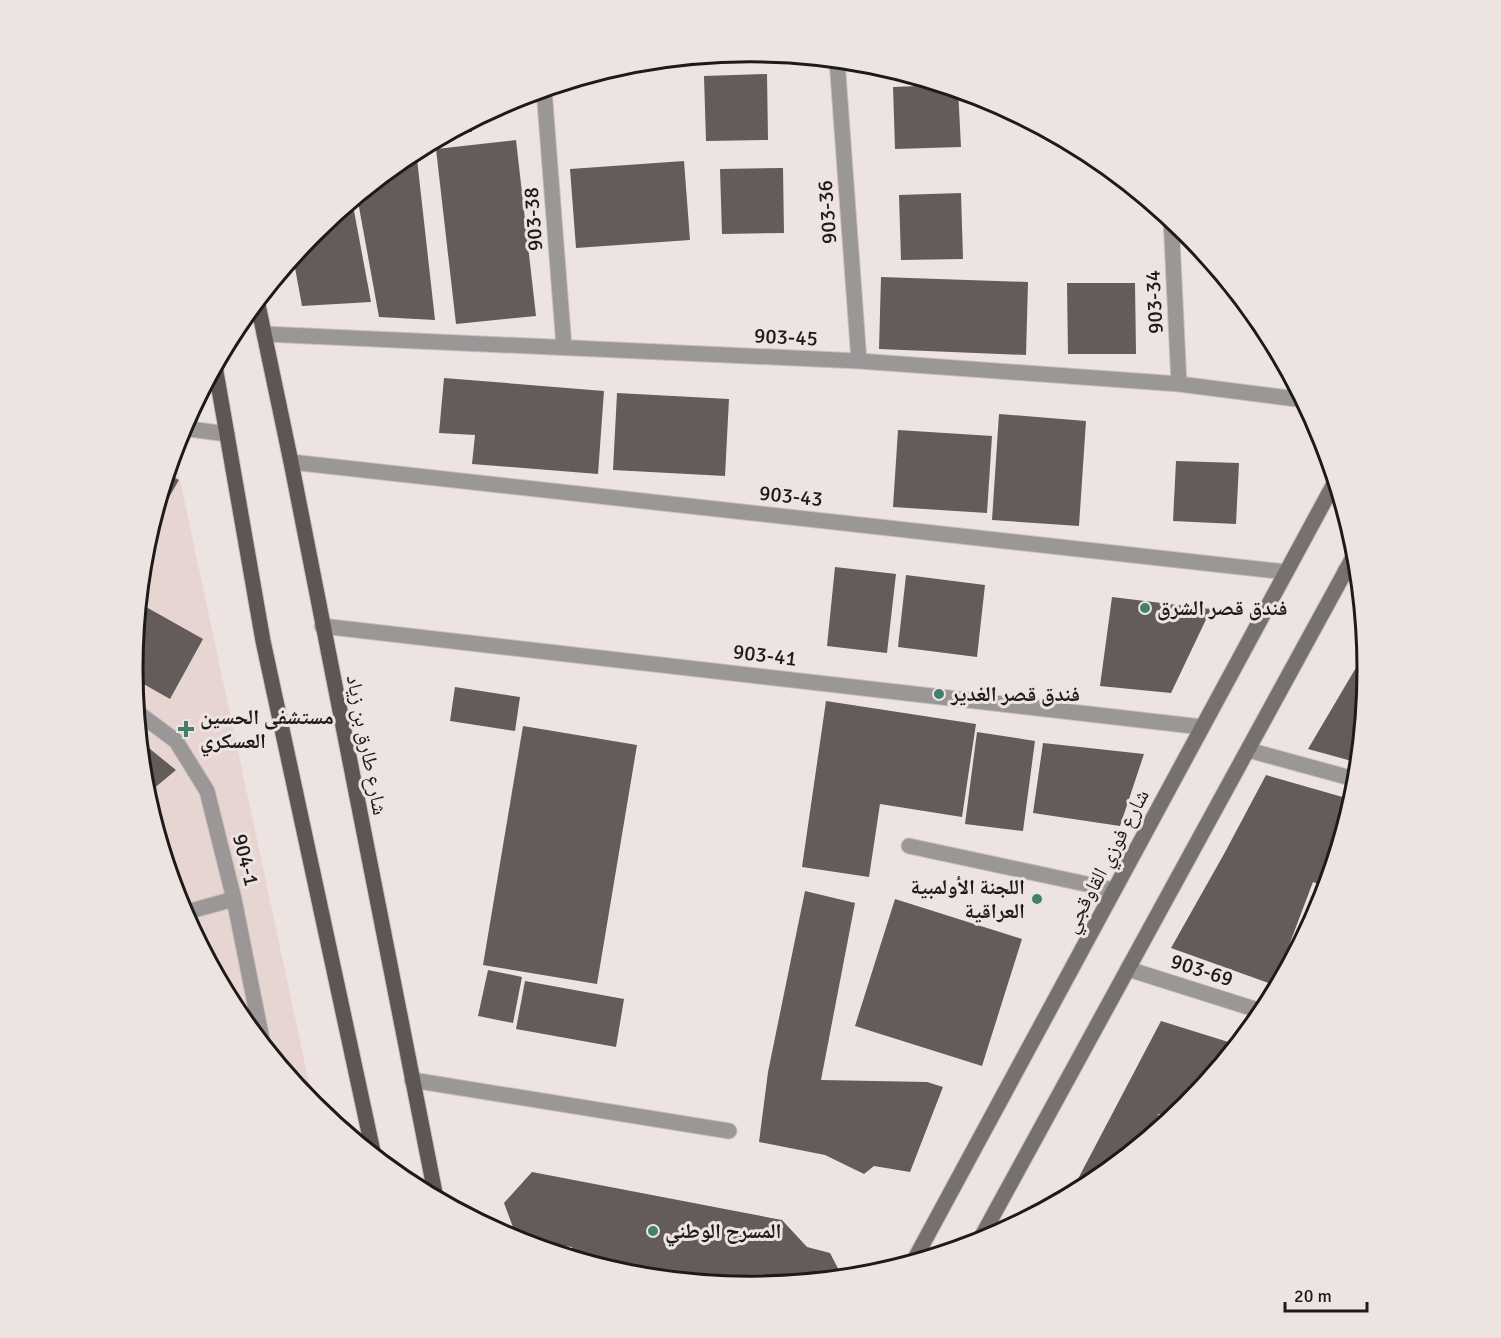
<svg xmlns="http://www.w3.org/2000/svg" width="1501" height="1338" font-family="Signika,'Noto Naskh Arabic',sans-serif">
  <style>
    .built { fill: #e7d5d1 }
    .building { fill: #645c5a }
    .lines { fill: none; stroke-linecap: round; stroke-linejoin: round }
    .lane-casing { stroke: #c8c0be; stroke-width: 17 }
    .street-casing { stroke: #c8c0be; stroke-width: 17 }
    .secondary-casing { stroke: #c8c0be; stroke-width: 17 }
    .primary-casing { stroke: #c8c0be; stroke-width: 17 }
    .lane { stroke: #9b9796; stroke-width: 15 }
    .street { stroke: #9b9796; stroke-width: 15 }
    .secondary { stroke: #767170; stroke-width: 15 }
    .primary { stroke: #5d5655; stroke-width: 15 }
    .poi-dot { fill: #41806d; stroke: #ede4e2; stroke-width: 2 }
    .labels { text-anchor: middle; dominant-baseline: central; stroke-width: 6; stroke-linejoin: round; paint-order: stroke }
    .street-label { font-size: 21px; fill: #1e1a1a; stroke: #ede4e2 }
    .poi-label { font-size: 21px; font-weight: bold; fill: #1e1a1a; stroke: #ede4e2; text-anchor: start }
    .rim { fill: none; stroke: #1e1a1a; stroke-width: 3 }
  </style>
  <rect width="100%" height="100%" fill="#ede4e2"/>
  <path class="built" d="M174 452 314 1106 236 1012 179 905 144 789 133 669 144 548Z"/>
  <path class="building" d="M767 74 768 140 706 141 704 76Z
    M943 85 958 89 961 147 895 149 893 87Z
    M472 121V132L448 133Z
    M516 140 536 316 456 324 436 149Z
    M416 150 435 320 379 317 357 196 407 155Z
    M684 161 690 240 576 248 570 169Z
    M783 168 784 233 722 234 720 169Z
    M961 193 963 259 901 260 899 195Z
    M352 200 371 302 302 306 293 257 314 232Z
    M881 277 1028 282 1026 355 879 349Z
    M1067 283H1135L1136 354H1068Z
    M444 378 604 391 598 474 472 464 475 435 439 433Z
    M617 393 729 399 725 476 613 470Z
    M999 414 1086 421 1079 526 992 520Z
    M898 430 992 436 987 513 893 507Z
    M1176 461 1239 463 1236 524 1173 521Z
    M167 474 179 480 151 528Z
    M835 567 896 574 887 653 827 646Z
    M906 575 985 585 977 657 898 647Z
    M1112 597 1211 609 1171 693 1100 686Z
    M139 603 203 639 170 699 133 678V669Z
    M1367 649 1368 669 1359 763 1308 749Z
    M455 687 520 697 515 731 450 721Z
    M826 701 976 724 962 817 880 804 869 877 802 867Z
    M523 726 637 745 597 984 483 965Z
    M977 732 1035 741 1023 831 965 824Z
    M139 740 176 770 146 795 144 789Z
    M1043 743 1144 754 1120 826 1033 813Z
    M1266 775 1353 800 1327 887 1313 882 1274 985 1171 948 1224 854Z
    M805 891 855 903 821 1080 927 1082 943 1087 910 1172 874 1166 864 1174 825 1155 759 1142 768 1072Z
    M895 899 1022 939 982 1066 855 1026Z
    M1310 911 1317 914 1300 946H1299Z
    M488 970 522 977 513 1023 478 1016Z
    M525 981 624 999 616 1047 516 1029Z
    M1161 1021 1238 1045 1187 1106 1173 1118 1157 1114 1168 1122 1094 1183 1069 1196Z
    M532 1172 782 1220 807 1247 830 1253 843 1278 750 1287 630 1275 573 1258 572 1247 518 1241 504 1203Z"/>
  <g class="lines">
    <g class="lane-casing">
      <path id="lane" d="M182 428 227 434
        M137 712 176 741 207 791 234 899 263 1044
        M909 846 1114 890
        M183 913 234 899
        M412 1080 729 1131"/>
    </g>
    <g class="street-casing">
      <path id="street" d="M837 60 859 361
        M544 89 564 347
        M1171 218 1179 384
        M264 334 859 361 1179 384 1304 400
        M291 462 1286 572
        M1345 571 1359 574
        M322 626 1202 727
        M1248 750 1358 780
        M1128 969 1264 1012"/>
    </g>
    <g class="secondary-casing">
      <path id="secondary" d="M978 1243 1357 550
        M913 1262 1336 480"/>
    </g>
    <g class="primary-casing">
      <path id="primary" d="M257 300 291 462 436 1198
        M215 366 263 641 374 1156"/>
    </g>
    <use href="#lane" class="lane"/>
    <use href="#street" class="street"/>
    <use href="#secondary" class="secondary"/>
    <use href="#primary" class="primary"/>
  </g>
  <g class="poi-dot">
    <circle cx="1145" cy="608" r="6"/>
    <circle cx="939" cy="694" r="6"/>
    <path d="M183 720h6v6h6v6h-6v6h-6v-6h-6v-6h6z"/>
    <circle cx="1037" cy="899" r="6"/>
    <circle cx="653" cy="1231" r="6"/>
  </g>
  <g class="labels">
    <g class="street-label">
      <text transform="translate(827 212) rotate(-94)">903-36</text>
      <text transform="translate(533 219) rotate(-94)">903-38</text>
      <text transform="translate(1154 302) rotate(-93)">903-34</text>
      <text transform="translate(786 337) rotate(3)">903-45</text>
      <text transform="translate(791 496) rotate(6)">903-43</text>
      <text transform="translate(765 655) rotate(7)">903-41</text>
      <text transform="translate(367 745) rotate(79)">شارع طارق بن زياد</text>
      <text transform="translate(246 860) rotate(76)">904-1</text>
      <text transform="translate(1106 861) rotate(-62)">شارع فوزي القاوقجي</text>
      <text transform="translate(1202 970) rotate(18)">903-69</text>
    </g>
    <g class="poi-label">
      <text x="1157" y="608">فندق قصر الشرق</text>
      <text x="951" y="694">فندق قصر الغدير</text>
      <text x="200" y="717">مستشفى الحسين<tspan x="200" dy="24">العسكري</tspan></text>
      <text x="1025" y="887" text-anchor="end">اللجنة الأولمبية<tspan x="1025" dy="24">العراقية</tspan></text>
      <text x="665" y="1231">المسرح الوطني</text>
    </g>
  </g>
  <path d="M0 0H1501V1338H0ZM143 669a607 607 0 1 1 1214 0a607 607 0 1 1-1214 0Z" fill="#ede4e2" fill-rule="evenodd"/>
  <path class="rim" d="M143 669a607 607 0 1 1 1214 0a607 607 0 1 1-1214 0Z"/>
  <path d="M1285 1302v9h82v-9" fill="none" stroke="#1e1a1a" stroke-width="3"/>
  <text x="1294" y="1302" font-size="18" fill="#1e1a1a" stroke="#ede4e2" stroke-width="4.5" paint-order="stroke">20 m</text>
</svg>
